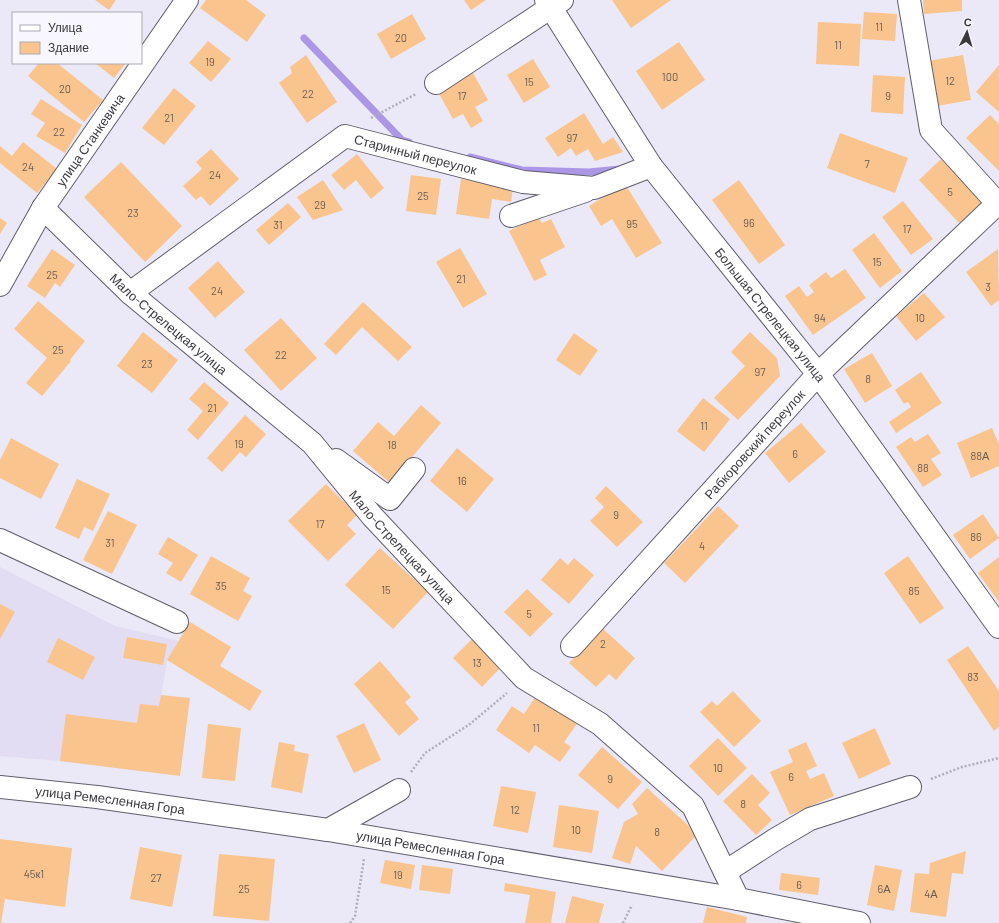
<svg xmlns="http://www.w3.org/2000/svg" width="999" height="923" font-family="Barlow,sans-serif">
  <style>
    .built { fill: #e2ddf3 }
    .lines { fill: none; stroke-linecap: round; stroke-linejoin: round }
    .stream { stroke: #ac96e6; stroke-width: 7 }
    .building { fill: #fac48e }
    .minor-casing { stroke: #615e6b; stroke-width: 24 }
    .path { stroke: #b1aeba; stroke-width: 2.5; stroke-dasharray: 2 2; stroke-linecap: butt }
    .minor { stroke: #fff; stroke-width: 22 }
    .labels { text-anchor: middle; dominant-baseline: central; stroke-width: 3.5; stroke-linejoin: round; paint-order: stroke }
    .number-label { font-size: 11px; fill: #6b5c53 }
    .street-label { font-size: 13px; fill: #3b393f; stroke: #f8f6ff }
  </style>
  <rect width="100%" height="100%" fill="#ebe8f7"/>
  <path class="built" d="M0 567 115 626 179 641 167 660 149 772 60 761 0 756Z"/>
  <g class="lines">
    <path class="stream" d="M304 38 402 140 409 142
      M470 157 522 170 589 172 620 169"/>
  </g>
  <path class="building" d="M95 0H116L109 10Z
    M206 0H246L266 15 247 42 200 8Z
    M464 0H486L471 10Z
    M612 0H671L631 28Z
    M923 0H962V11L924 14Z
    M864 12 897 14 895 41 862 39Z
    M412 14 426 39 391 59 377 34Z
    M818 22 861 24 859 66 816 64Z
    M208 41 231 59 211 82 189 63Z
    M679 42 705 80 662 110 636 71Z
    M306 55 337 102 307 123 279 83 292 73 290 67Z
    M963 55 971 100 937 106 928 61Z
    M533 59 550 87 524 103 507 75Z
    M39 63H57L103 100 84 122 28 76Z
    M95 63H126L114 78Z
    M999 65V112L976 92Z
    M472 71 488 100 475 107 483 121 471 128 463 114 453 119 437 90Z
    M873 75 905 77 903 114 871 112Z
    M174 88 196 106 164 145 142 128Z
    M41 99 82 125 65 153 36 136 45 123 31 114Z
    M584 113 603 144 613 137 623 152 595 161 588 149 576 156 571 148 558 157 545 138Z
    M990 115 999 124V171L966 138Z
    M840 133 908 158 895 193 827 168Z
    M23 142 57 169 37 193 0 163V146L12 156Z
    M211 149 239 179 210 206 201 196 196 200 183 186 202 169 196 162Z
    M357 154 384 188 371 199 356 180 344 190 331 175Z
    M941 159 982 202 959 223 919 180Z
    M121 162 182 226 145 262 84 197Z
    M411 175 441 179 436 215 406 211Z
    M461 179 513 187 511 202 492 199 489 219 456 214Z
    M323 180 343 210 313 220 297 197Z
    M739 180 785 245 759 264 712 200Z
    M625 184 662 243 636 258 612 219 601 226 589 206Z
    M903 201 933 239 911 255 882 217Z
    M288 203 301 217 269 245 256 230Z
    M538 216 542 223 551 219 565 247 540 260 547 275 534 281 509 231Z
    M0 218 7 223 0 234Z
    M874 233 902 271 880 288 852 250Z
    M460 248 487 294 463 308 436 262Z
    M52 249 75 265 60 287 55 283 45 298 27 286Z
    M998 249 999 300 991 306 966 272Z
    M218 261 245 292 215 318 188 288Z
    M845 269 866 298 813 335 785 296 799 286 807 297 814 292 809 285 826 272 831 278Z
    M924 293 945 317 916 341 896 316Z
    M38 301 85 341 70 360 71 361 42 396 26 383 47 358 14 329Z
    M363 302 412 347 398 361 362 327 336 355 324 344Z
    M281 318 317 358 281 391 244 350Z
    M143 332 178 360 152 393 117 366Z
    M750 332 777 358 780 376 738 420 714 398 745 366 731 352Z
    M574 333 598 350 580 376 556 360Z
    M872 353 892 386 865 403 844 369Z
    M921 372 942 403 896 433 889 422 911 407 908 402 904 404 895 390Z
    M204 382 229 403 198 440 187 430 203 411 189 399Z
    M703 398 730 419 704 452 677 431Z
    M421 405 441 423 390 483 353 451 378 422 394 436Z
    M245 415 266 434 246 457 240 452 222 472 207 458Z
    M801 423 826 452 789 483 765 453Z
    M992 428 999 444V466L971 478 957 443Z
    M928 434 941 453 931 459 942 475 923 487 896 447 911 437 915 442Z
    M11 438 59 464 41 499 0 478V460Z
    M457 448 494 479 467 512 430 481Z
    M77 479 110 494 93 531 84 527 79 539 55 528Z
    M326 484 357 515 347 525 356 534 328 561 288 521Z
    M606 486 643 522 617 547 590 521 604 507 595 498Z
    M718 506 739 526 685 583 664 563Z
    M108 511 137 525 112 574 83 560Z
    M983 514 999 538 970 559 953 535Z
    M168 537 198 555 181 582 166 573 173 563 158 554Z
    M380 548 428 592 393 629 345 585Z
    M211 556 250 578 243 591 252 596 238 621 190 594Z
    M908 556 944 608 920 624 884 573Z
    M999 557V602L978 573Z
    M560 558 568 565 574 558 594 575 569 604 541 580Z
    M527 589 553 614 530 637 504 612Z
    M0 604 15 612 0 639Z
    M190 622 231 647 220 666 262 691 250 711 167 660Z
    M602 628 635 658 616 680 609 674 596 687 569 663Z
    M127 637 167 644 163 665 123 658Z
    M58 638 95 657 83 680 47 662Z
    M473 638 502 666 482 687 453 658Z
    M968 646 999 691V727L994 731 947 660Z
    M380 661 411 697 405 702 419 719 399 736 354 684Z
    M733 691 761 721 734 747 700 712 712 701 717 706Z
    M161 695 190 698 180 776 60 761 66 714 137 723 140 704 159 706Z
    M536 696 577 724 564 742 571 747 560 762 535 745 529 753 496 730 512 706 524 714Z
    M364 723 381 760 354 773 336 736Z
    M208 724 241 728 235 781 202 778Z
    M875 728 891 764 859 779 842 743Z
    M718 738 747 768 718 796 689 766Z
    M279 742 295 745 294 751 309 754 302 793 271 787Z
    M806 742 817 766 806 771 810 779 824 773 834 796 790 815 770 772 793 762 788 750Z
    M602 747 642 782 618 809 578 775Z
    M752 774 770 793 758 805 772 820 756 835 723 801Z
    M501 786 536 792 528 833 493 826Z
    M647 788 689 826 696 836 662 871 636 846 630 864 612 858 624 822 638 814 632 804Z
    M559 805 599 811 592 853 553 847Z
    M0 839 72 848 65 907 5 899 1 923H0Z
    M140 847 182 855 172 907 130 899Z
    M966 851 963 874 952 873 946 917 910 912 915 873 929 874 930 863Z
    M219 854 275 859 269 921 213 916Z
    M385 860 415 865 411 889 380 883Z
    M422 865 453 869 450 894 419 890Z
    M875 865 902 870 894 911 867 905Z
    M781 873 820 878 818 895 779 890Z
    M505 883 556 892 551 923H525L530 895 504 891Z
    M572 896 604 904 599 923H565Z
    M707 907 747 917 746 923H703Z"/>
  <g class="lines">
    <g class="minor-casing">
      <g id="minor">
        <path id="s1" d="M546 0 651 166 818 374 999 627"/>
        <path d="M909 0 931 130 999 205"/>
        <path d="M436 83 562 0"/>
        <path id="s2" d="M43 208 130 293 312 443 372 516 524 678 600 724 693 806 738 899"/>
        <path d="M511 216 585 191"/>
        <path id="s3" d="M0 285 43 208 187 0"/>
        <path id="s4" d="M130 293 345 136 523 182 594 188 651 166"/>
        <path d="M336 460 390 499 414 469"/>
        <path d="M0 540 177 622"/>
        <path id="s5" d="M572 646 818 374 999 202"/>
        <path id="s6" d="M0 787 97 797 328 830 738 899 859 923"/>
        <path d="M328 830 399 790"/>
        <path d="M725 872 776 839 810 819 910 787"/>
      </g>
    </g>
    <path class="path" d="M371 118 416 94
      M411 772 425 753 470 724 507 693
      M931 779 962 767 999 758
      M350 923 355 916 364 859
      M623 923 632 905"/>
    <use href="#minor" class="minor"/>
  </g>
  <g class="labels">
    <g class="number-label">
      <text x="879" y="26">11</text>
      <text x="401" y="37">20</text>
      <text x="838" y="44">11</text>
      <text x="210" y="61">19</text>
      <text x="670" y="76">100</text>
      <text x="950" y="80">12</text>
      <text x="529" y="81">15</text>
      <text x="65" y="88">20</text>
      <text x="308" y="93">22</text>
      <text x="462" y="95">17</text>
      <text x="888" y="95">9</text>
      <text x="169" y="117">21</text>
      <text x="59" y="131">22</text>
      <text x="572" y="137">97</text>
      <text x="867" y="163">7</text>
      <text x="28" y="166">24</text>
      <text x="215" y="174">24</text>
      <text x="950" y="191">5</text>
      <text x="423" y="195">25</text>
      <text x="320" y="204">29</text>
      <text x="133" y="212">23</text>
      <text x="749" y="222">96</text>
      <text x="632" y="223">95</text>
      <text x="278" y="224">31</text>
      <text x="907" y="228">17</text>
      <text x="877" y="261">15</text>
      <text x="52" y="274">25</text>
      <text x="461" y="278">21</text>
      <text x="988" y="286">3</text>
      <text x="217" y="290">24</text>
      <text x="820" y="317">94</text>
      <text x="920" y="317">10</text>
      <text x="58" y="349">25</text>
      <text x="281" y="354">22</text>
      <text x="147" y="363">23</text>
      <text x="760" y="371">97</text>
      <text x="868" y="378">8</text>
      <text x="212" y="407">21</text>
      <text x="704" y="425">11</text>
      <text x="239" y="443">19</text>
      <text x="392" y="444">18</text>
      <text x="795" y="453">6</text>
      <text x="980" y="455">88А</text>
      <text x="923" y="467">88</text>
      <text x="462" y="480">16</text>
      <text x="616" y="514">9</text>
      <text x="320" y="523">17</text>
      <text x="976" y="536">86</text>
      <text x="110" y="542">31</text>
      <text x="702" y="545">4</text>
      <text x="221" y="585">35</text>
      <text x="386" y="589">15</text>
      <text x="914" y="590">85</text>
      <text x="529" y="613">5</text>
      <text x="603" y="643">2</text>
      <text x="477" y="662">13</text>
      <text x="973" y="676">83</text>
      <text x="536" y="727">11</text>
      <text x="718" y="767">10</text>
      <text x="791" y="776">6</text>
      <text x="610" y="778">9</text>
      <text x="743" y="803">8</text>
      <text x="515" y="809">12</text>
      <text x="576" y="829">10</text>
      <text x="657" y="831">8</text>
      <text x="34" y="873">45к1</text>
      <text x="398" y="874">19</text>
      <text x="156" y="877">27</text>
      <text x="799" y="884">6</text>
      <text x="244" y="888">25</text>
      <text x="884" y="888">6А</text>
      <text x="931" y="893">4А</text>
    </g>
    <g class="street-label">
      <text stroke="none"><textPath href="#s3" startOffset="171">улица Станкевича</textPath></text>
      <text stroke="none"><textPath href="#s4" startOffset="339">Старинный переулок</textPath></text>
      <text stroke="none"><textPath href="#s1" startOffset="387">Большая Стрелецкая улица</textPath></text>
      <text stroke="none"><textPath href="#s2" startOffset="171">Мало-Стрелецкая улица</textPath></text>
      <text stroke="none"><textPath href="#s5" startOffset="272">Рабкоровский переулок</textPath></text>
      <text stroke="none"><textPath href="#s2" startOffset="495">Мало-Стрелецкая улица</textPath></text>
      <text stroke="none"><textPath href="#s6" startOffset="111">улица Ремесленная Гора</textPath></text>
      <text stroke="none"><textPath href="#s6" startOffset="435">улица Ремесленная Гора</textPath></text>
    </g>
  </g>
  <rect x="12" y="12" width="130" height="52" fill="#f8f6ff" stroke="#acaab2"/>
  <rect x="20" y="25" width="20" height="6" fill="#ffffff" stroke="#acaab2"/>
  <text x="48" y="32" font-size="12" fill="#3b393f">Улица</text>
  <rect x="20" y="42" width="20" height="12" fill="#fac48e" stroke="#acaab2"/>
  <text x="48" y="52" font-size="12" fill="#3b393f">Здание</text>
  <g transform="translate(967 32) rotate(5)" stroke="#f8f6ff" stroke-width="3" paint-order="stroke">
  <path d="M0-3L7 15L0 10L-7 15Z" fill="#3b393f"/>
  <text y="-6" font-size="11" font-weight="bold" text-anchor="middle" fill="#3b393f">С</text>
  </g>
</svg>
